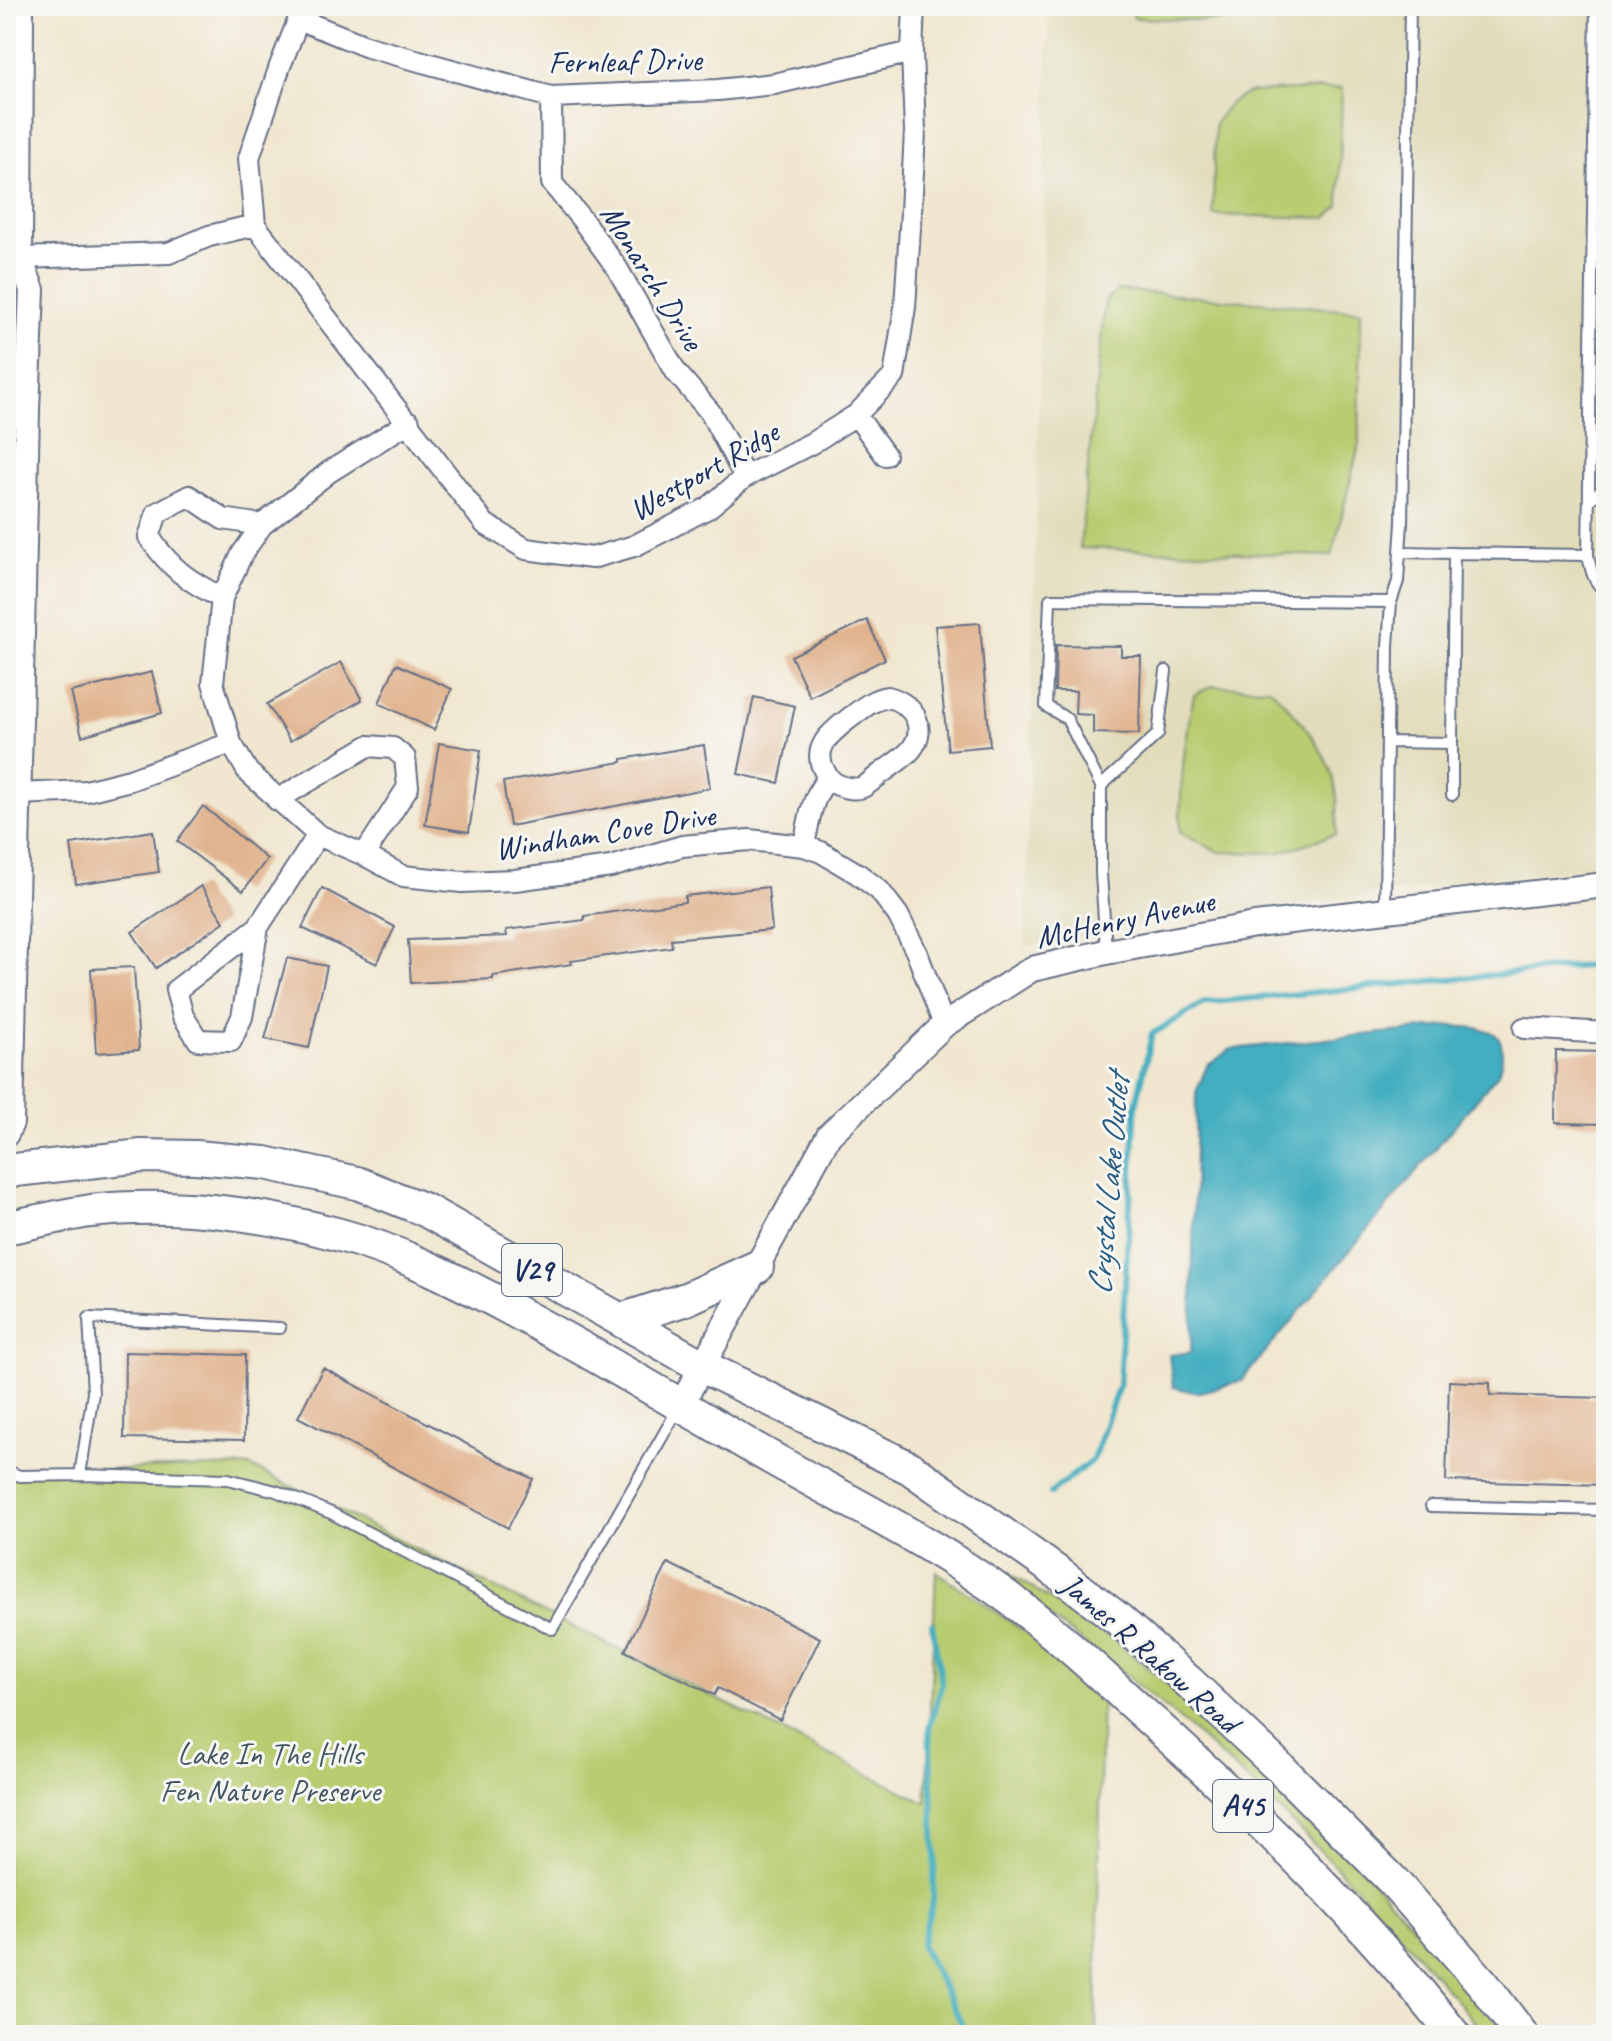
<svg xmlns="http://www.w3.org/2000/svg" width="1612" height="2041" font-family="Caveat,sans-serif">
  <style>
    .built { fill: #e2dcba }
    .green { fill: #b8cc70; stroke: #6a7e67; stroke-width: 2 }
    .water { fill: #42aec0; stroke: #2e6e8f; stroke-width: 2 }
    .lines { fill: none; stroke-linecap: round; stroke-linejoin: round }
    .stream { stroke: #42aec0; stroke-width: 6 }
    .building { fill: #e1b48f }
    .service-casing { stroke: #666f86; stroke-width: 14 }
    .minor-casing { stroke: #666f86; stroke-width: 24 }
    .tertiary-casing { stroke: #666f86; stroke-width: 28 }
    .primary-casing { stroke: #666f86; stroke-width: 36 }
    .service { stroke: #fff; stroke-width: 10 }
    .minor { stroke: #fff; stroke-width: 20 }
    .tertiary { stroke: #fff; stroke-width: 24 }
    .primary { stroke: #fff; stroke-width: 32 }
    .labels { text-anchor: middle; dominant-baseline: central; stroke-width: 6; stroke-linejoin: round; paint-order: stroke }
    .shield { fill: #f6f6f2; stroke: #5d6b8a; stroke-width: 2 }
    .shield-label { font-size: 30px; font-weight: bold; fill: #1b2f5e }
    .street-label { font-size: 32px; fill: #1b2f5e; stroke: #f6f6f2 }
    .park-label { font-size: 32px; fill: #425662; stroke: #f6f6f2 }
    .water-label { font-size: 34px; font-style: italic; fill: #295b80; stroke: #f6f6f2 }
  </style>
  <rect width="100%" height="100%" fill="#f6f6f2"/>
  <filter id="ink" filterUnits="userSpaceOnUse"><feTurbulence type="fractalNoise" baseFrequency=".0125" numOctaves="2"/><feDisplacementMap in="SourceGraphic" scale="16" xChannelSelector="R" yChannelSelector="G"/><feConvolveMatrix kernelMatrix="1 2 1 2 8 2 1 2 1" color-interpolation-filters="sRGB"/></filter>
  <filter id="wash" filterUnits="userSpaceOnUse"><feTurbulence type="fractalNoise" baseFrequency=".006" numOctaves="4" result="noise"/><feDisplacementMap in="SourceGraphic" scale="32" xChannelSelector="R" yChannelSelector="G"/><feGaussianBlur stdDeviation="1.8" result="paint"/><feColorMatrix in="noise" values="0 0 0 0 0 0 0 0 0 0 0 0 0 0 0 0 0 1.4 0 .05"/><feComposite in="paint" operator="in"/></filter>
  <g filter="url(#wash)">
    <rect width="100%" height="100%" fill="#f1e7d0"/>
    <path class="built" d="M1049 6H1606V865L1136 925 1025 947Z"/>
    <path class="green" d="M1131 6H1313C1256 28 1194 19 1134 18Z
      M1342 88 1339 206 1327 218 1213 215 1215 123 1231 102 1250 92Z
      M1118 290 1361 311 1359 444 1332 556 1080 548 1105 301Z
      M1212 686 1270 688C1298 716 1333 755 1337 797 1338 809 1336 822 1336 834L1278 853 1219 852 1180 832C1180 785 1184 741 1194 695Z
      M250 1466 926 1803 936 1571 1102 1684 1096 2035H6V1472Z
      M922 1523 1031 1587 1118 1643 1212 1722 1334 1837 1510 2035H1485C1376 1900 1253 1776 1117 1668 1054 1618 986 1574 920 1527Z"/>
    <path class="water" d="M1449 1026C1487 1028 1513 1027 1498 1074L1241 1381 1197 1393 1173 1387 1169 1355 1191 1352 1196 1092 1207 1066 1231 1049Z"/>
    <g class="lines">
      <path class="stream" d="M1051 1493 1093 1459 1119 1385 1136 1105 1152 1034 1204 1003 1606 964
        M932 1624 942 1684 929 1728 935 1854 933 1900 921 1945 968 2035"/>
    </g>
    <g id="blocks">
      <path class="building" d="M867 620 885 659 810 697 791 656Z
        M980 623 990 746 948 750 935 626Z
        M1056 645 1121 646V656H1141L1139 734 1093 733V715L1075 714 1076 691H1055Z
        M341 662 362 700 290 741 267 704Z
        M396 664 452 689 434 730 379 703Z
        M152 672 162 713 82 736 71 692Z
        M754 697 795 706 779 783 738 774Z
        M439 743 481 750 469 832 425 825Z
        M704 745 710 788 510 826 503 782 622 762V759Z
        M203 806 267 859 243 891 177 841Z
        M153 831 159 872 76 884 71 844Z
        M201 886 224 922 156 968 132 932Z
        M768 887 772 930 671 939 672 947 571 961 572 964 493 976V979L411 983 408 940 507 936 506 930 585 920 584 916 685 902V896Z
        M322 888 395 927 377 964 302 928Z
        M287 958 327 966 309 1048 265 1039Z
        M134 967 139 1050 96 1053 91 969Z
        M1556 1051 1606 1052V1124L1555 1123Z
        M125 1352 245 1355 244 1440 124 1438Z
        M323 1368 533 1479 508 1528 298 1417Z
        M1449 1381 1490 1383V1395L1606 1398V1485L1446 1481Z
        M668 1563 820 1638 780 1720 718 1688 714 1695 625 1651Z"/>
    </g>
  </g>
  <g filter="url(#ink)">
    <use href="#blocks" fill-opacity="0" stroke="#666f86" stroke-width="2"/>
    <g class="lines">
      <g class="service-casing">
        <path id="service" d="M1596 6 1588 555C1591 571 1593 582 1606 592
          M1589 500 1606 487
          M1400 552 1454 553
          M1387 742 1452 743 1454 553 1588 555
          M1101 786 1067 719 1046 706 1050 599 1391 602
          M1452 795V743
          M1385 911 1388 646 1391 602 1398 581 1402 523 1410 6
          M1106 950 1101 874V786L1158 734 1166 671
          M6 1471 20 1476 80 1475 228 1479 276 1491 331 1513 552 1629 678 1409
          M80 1475 93 1393 89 1318 280 1328
          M1431 1506 1606 1510"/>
      </g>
      <g class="minor-casing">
        <path id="minor" d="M298 19 368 47 551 97 718 90 774 84 912 52
          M551 97 552 183 583 221 617 268 676 372 710 412 745 477
          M255 225 485 524 526 549 592 558 634 546 708 508 745 477 812 443 856 415 894 376 905 307 911 212 915 131 912 52 914 6
          M255 225 249 158 280 66 304 6
          M20 258 169 253 209 236 255 225
          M856 415 885 455
          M409 422 329 472 262 525 242 554 222 598 213 683 231 743 248 772 318 835 364 855 403 876 462 882 515 880 611 867 682 846 749 840 804 846 821 852 858 874 879 890 898 915 917 953 944 1025
          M222 598C188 581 171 569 149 537L157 513 189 496 223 519 262 525
          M888 697C915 704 930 731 908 753 900 760 891 766 883 772 877 776 869 784 863 787 856 790 845 788 838 785 832 782 828 778 825 772 810 747 833 731 851 717 863 708 873 699 888 697Z
          M18 794 86 791 130 780 231 743
          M277 800 368 746 393 748 405 758 408 787 364 855
          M804 846C809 821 811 798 828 778
          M258 927 242 1017 231 1041 198 1040 183 1016 176 990Z
          M258 927 318 835
          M1524 1028 1606 1033"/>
      </g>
      <g class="tertiary-casing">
        <path id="tertiary" d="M6 1134 11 1123 27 410 32 290 20 258 21 6
          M681 1405 829 1135 944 1025 1032 969 1106 952 1255 925 1606 885"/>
      </g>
      <g class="primary-casing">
        <path id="primary" d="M6 1171 142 1156 196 1157 265 1163 357 1183 425 1210 702 1366 910 1468 1061 1575 1118 1619 1190 1683 1282 1770 1393 1881 1484 1985 1522 2035
          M6 1228C34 1222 62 1215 91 1211 173 1202 261 1213 340 1235 399 1251 454 1279 507 1307 586 1349 663 1395 740 1440 830 1493 926 1537 1010 1599 1061 1636 1107 1681 1154 1723 1261 1820 1365 1921 1454 2035
          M621 1320 686 1299 757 1267"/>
      </g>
      <use href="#service" class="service"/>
      <use href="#minor" class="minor"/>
      <use href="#tertiary" class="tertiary"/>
      <use href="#primary" class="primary"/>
    </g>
  </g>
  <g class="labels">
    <g class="shield">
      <rect x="502" y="1244" width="60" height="52" rx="6"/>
      <rect x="1213" y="1780" width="60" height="52" rx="6"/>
    </g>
    <g class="shield-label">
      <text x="532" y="1270">V29</text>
      <text x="1243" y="1806">A45</text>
    </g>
    <g class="street-label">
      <text transform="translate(625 61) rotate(-1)">Fernleaf Drive</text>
      <text transform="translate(652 277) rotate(58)">Monarch Drive</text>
      <text transform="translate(704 471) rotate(-30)">Westport Ridge</text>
      <text transform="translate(605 832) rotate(-9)">Windham Cove Drive</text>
      <text transform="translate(1125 919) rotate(-12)">McHenry Avenue</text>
      <text transform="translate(1150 1653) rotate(41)">James R Rakow Road</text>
    </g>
    <g class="park-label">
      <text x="270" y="1753">Lake In The Hills<tspan x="270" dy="37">Fen Nature Preserve</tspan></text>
    </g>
    <g class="water-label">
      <text transform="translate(1108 1185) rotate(-85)">Crystal Lake Outlet</text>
    </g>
  </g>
  <rect width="1612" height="2041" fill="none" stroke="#f6f6f2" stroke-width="32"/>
</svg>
